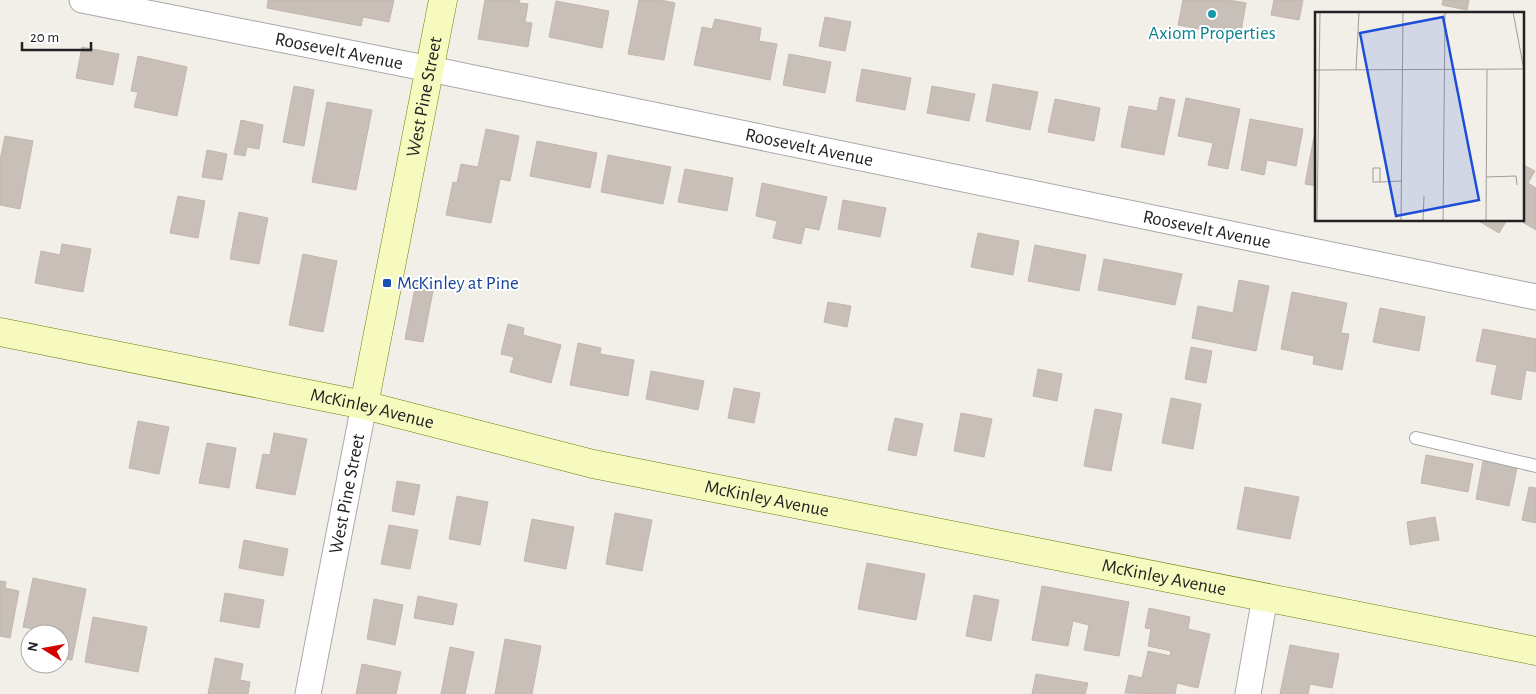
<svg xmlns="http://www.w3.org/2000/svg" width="1536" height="694" font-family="'Alegreya Sans',sans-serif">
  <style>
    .building { fill: #c7bfb8; stroke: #c4b6ab }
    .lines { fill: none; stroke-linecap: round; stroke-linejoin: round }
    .lane-casing { stroke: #a9a9a9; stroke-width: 14 }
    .street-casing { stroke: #a9a9a9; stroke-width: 27 }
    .secondary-casing { stroke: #707d05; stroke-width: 29 }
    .lane { stroke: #fff; stroke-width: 12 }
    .street { stroke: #fff; stroke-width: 25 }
    .secondary { stroke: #f7fabf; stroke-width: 28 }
    .culture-dot { fill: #0f9aa8; stroke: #fff; stroke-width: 2 }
    .transit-dot { fill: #1a4fb4; stroke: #fff; stroke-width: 2 }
    .labels { text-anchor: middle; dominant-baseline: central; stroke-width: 4; stroke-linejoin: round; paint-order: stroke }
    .culture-label { font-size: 19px; fill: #0d838f; stroke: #fff }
    .street-label { font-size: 19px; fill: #222; stroke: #fff }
    .transit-label { font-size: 19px; fill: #164399; stroke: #fff; text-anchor: start }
    .inset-road { fill: none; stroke: #9f9d99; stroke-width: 1 }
    .view { fill: #1d4ed8; fill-opacity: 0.15; stroke: #1d4ed8; stroke-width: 2.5 }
    .inset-edge { fill: none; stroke: #222; stroke-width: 2.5 }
  </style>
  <rect width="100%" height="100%" fill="#f2efe9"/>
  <path class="building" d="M268 0H394L389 22 363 17 361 26 267 8Z
    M485 0H520L519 3 528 4 525 22 532 23 528 47 478 39Z
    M639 0H661L675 3 664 60 628 54Z
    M1183 0H1229L1246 3 1240 37 1178 25Z
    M1274 0H1303L1299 20 1271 15Z
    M1443 0H1469L1467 10 1442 5Z
    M556 1 609 11 602 48 549 37Z
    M825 17 851 22 845 51 819 46Z
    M715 19 761 28 759 41 777 44 770 80 694 65 702 27 712 29Z
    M82 47 119 54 113 85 76 78Z
    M789 54 831 62 825 93 783 85Z
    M138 56 187 67 177 116 134 107 138 92 131 91Z
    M862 69 911 78 905 110 856 101Z
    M993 84 1038 92 1030 130 986 121Z
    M294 86 314 90 304 146 283 142Z
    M932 86 975 94 969 121 927 113Z
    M1160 97 1175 100 1164 155 1121 147 1129 106 1157 111Z
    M1186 98 1240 109 1228 169 1208 165 1213 143 1178 136Z
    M1055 99 1100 108 1094 141 1048 132Z
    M327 102 372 110 356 190 312 182Z
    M1250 119 1303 129 1296 166 1267 160 1264 175 1241 170Z
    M241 120 263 125 259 149 247 147 245 156 234 154Z
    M1316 126V186L1305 184Z
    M486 129 519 136 510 181 500 179 491 223 446 215 453 182 457 183 461 164 478 167Z
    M5 136 33 141 20 209 0 205V160Z
    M537 141 597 153 590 188 530 176Z
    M207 150 227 154 222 180 202 177Z
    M608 155 671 167 663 204 601 192Z
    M1522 164 1535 171 1528 183 1536 188V230L1519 220H1522Z
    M685 169 733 178 727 211 678 202Z
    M762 183 827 197 819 230 805 227 801 244 773 238 777 221 756 216Z
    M178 196 205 201 198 238 170 233Z
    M843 200 886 208 880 237 838 229Z
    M239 212 268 218 259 264 230 259Z
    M1477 220H1507L1499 233Z
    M978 233 1019 241 1013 275 971 267Z
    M62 244 91 249 83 292 35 283 41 251 60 255Z
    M1035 245 1086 255 1079 291 1028 281Z
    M303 254 337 261 323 332 289 325Z
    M1104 259 1182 274 1175 305 1098 290Z
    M1239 280 1269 286 1256 351 1192 338 1198 306 1233 313Z
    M416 283 434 286 423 342 405 339Z
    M1292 292 1347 303 1341 333 1349 334 1342 370 1313 364 1314 356 1281 349Z
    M828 302 851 306 847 327 824 322Z
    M1380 308 1425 317 1419 351 1373 342Z
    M508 324 524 328 523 335 561 345 551 383 510 372 514 357 501 354Z
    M1483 329 1536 339V372L1526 370 1521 400 1491 394 1497 365 1476 361Z
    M578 343 601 348 600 354 634 360 628 396 570 385Z
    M1191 347 1212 351 1206 383 1185 379Z
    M1038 369 1062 374 1057 401 1033 396Z
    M651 371 704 381 698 410 646 399Z
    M734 388 760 393 754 423 728 418Z
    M1171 398 1201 404 1193 449 1162 443Z
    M1095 409 1122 414 1111 471 1084 466Z
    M961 413 992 419 984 457 954 451Z
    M895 418 923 424 916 456 888 450Z
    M138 421 169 427 159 474 129 468Z
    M274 433 307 439 295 495 256 488 263 454 270 455Z
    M207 443 236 448 229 488 199 483Z
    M1426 455 1473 464 1468 492 1421 483Z
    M1483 461 1517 468 1509 506 1476 499Z
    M397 481 420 485 414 515 392 511Z
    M1245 487 1299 497 1290 539 1237 529Z
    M1529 487 1536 488V523L1522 520Z
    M457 496 488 502 480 545 449 539Z
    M615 513 652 520 642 571 606 564Z
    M1435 517 1439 540 1410 545 1407 522Z
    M532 519 574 527 566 569 524 561Z
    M389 525 418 530 410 569 381 564Z
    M244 540 288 549 283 576 239 568Z
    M867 563 925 574 916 620 858 609Z
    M33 578 86 589 72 660 60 658V634H51V632L23 627Z
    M0 581 6 582 5 588 19 591 10 638 0 636Z
    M1042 586 1129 602 1119 656 1084 650 1089 625 1073 621 1068 646 1032 640Z
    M225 593 264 600 259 628 220 621Z
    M974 595 999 600 991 641 966 636Z
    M418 596 457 604 453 625 414 618Z
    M374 599 403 605 395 645 367 639Z
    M1149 608 1190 617 1188 629 1210 634 1198 688 1177 683 1175 694 1125 693 1129 675 1142 678 1148 651 1170 656 1171 651 1148 646 1151 629 1145 628Z
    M93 617 147 627 138 672 85 662Z
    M505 639 541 646 532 694H495Z
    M1290 645 1339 654 1332 688 1310 684 1308 694H1280Z
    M450 647 474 652 465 694H441Z
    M215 658 243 664 240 680 250 682 248 694H208Z
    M362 664 401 672 396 694H356Z
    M1036 674 1088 683 1085 694H1032Z"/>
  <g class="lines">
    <g class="lane-casing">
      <path id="lane" d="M1416 438 1536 466"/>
    </g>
    <g class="street-casing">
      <g id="street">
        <path id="s1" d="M82 0 430 69 1536 297"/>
        <path id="s2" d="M308 694 364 405"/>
        <path d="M1248 694 1265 597"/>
      </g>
    </g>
    <g class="secondary-casing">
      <g id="secondary">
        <path id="s3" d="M0 332 364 405 593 464 1536 651"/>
        <path id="s4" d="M364 405 443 0"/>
      </g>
    </g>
    <use href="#lane" class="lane"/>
    <use href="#street" class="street"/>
    <use href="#secondary" class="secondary"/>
  </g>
  <circle class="culture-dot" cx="1212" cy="14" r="5"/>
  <rect class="transit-dot" x="382" y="278" width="10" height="10" rx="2.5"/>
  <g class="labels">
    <g class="culture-label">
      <text x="1212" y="33">Axiom Properties</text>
    </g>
    <g class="street-label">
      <text stroke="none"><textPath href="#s1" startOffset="262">Roosevelt Avenue</textPath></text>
      <text stroke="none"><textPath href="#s4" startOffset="314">West Pine Street</textPath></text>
      <text stroke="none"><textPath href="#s1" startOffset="742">Roosevelt Avenue</textPath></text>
      <text stroke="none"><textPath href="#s1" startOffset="1148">Roosevelt Avenue</textPath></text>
      <text stroke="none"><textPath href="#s3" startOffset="380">McKinley Avenue</textPath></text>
      <text stroke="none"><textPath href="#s2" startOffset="204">West Pine Street</textPath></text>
      <text stroke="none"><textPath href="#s3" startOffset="785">McKinley Avenue</textPath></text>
      <text stroke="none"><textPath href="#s3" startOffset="1190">McKinley Avenue</textPath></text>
    </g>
    <g class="transit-label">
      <text x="397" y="283">McKinley at Pine</text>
    </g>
  </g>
  <g transform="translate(1315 12)">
    <rect width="209" height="209" fill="#f2efe9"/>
    <path class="inset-road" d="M198 0 209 58M0 58 209 57M41 58 44 0M58 156H65V170H58ZM171 165 201 164 202 173M65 170 86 169M2 209 5 0M86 209 88 0M108 209 109 184M128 209 130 0M171 209 172 58"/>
    <path class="view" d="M128 5 164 188 81 204 45 21Z"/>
    <rect width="209" height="209" class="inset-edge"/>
  </g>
  <g transform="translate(45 649) rotate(281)"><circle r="24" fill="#ffffff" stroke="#a7a7a7"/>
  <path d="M0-4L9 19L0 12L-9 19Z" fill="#d40000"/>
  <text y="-8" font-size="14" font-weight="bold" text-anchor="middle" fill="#222222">N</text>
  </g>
  <path d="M22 42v8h69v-8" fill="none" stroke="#222222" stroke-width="2.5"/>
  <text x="30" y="42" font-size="15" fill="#222222" stroke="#ffffff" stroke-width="4" paint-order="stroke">20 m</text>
</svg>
